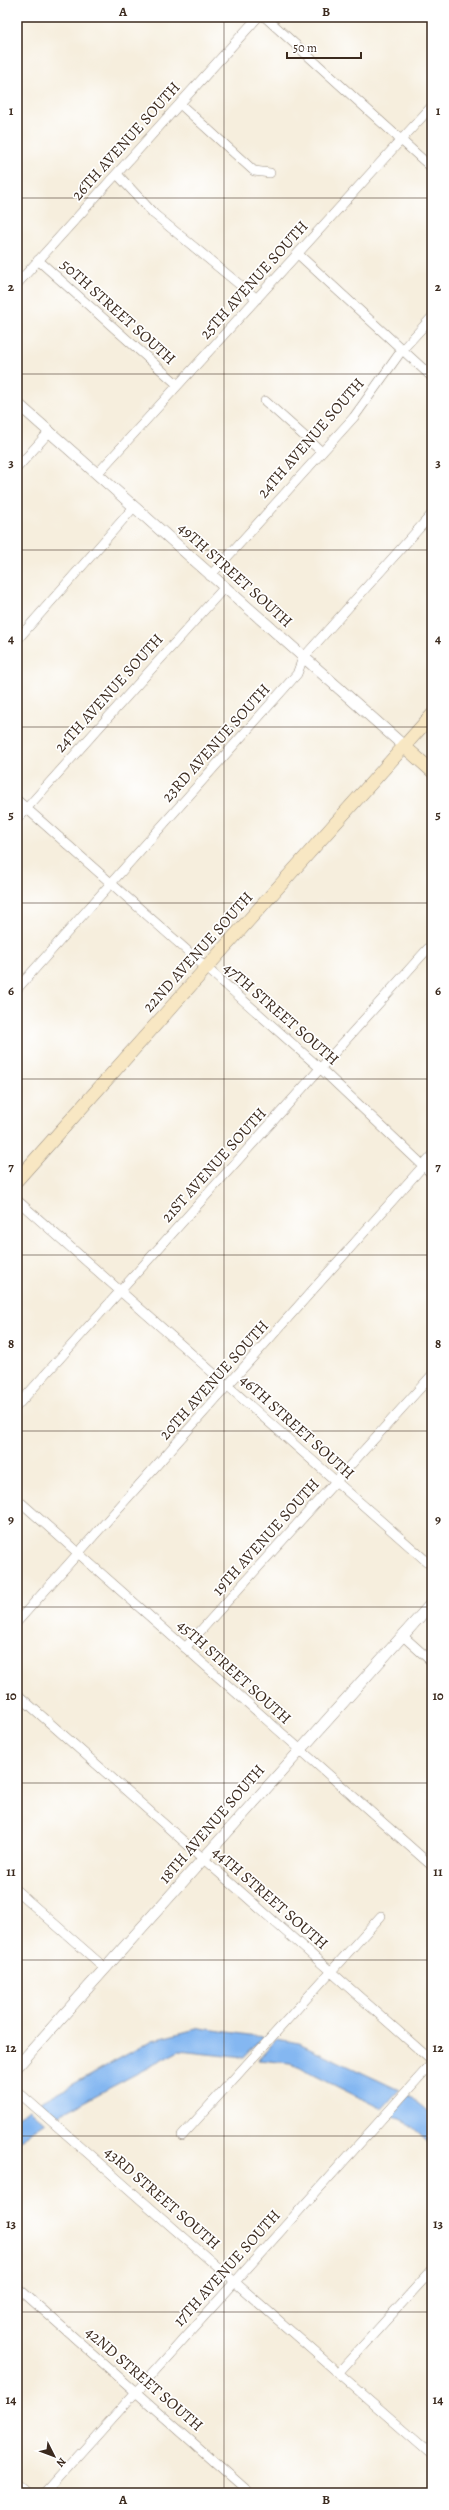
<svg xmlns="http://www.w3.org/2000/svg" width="449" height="2510" font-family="Alegreya,serif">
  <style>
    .water { fill: #84b7f1; stroke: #607088 }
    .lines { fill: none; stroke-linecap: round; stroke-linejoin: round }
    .minor-casing { stroke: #988c7e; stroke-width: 10 }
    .tertiary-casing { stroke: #988c7e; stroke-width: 12 }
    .secondary-casing { stroke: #988c7e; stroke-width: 14 }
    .minor { stroke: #fff; stroke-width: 9 }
    .tertiary { stroke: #fff; stroke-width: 11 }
    .secondary { stroke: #f8e7c3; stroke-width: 13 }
    .grid { fill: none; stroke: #3b2a1e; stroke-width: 1; stroke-opacity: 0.55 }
    .labels { text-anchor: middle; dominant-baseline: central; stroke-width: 3.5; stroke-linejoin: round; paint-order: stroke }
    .street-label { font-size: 16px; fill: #3b2a1e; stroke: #fff }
    .neatline { fill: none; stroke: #3b2a1e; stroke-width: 1.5 }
    .grid-label { font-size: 13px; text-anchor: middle; font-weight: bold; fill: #3b2a1e }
  </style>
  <rect width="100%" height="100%" fill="#fff"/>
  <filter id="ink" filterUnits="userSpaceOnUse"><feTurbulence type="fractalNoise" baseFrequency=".025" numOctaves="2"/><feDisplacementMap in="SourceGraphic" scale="8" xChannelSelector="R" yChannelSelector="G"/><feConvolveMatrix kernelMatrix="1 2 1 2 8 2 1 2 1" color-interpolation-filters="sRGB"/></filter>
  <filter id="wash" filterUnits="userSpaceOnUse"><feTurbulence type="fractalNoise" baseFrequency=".012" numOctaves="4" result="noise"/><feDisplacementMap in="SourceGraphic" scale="16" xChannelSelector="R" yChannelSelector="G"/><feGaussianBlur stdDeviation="0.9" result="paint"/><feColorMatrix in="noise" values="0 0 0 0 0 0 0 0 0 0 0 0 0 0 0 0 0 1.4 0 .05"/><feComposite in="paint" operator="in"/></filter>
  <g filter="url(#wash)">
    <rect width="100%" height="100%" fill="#f6eedd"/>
    <path class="water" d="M200 2028 263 2037 244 2058 179 2051 55 2117 39 2103 153 2040Z
      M277 2039 299 2043 399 2090 382 2109 290 2063 258 2060Z
      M409 2095 432 2114V2145L407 2122 392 2115Z
      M30 2109 46 2123 17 2142V2117Z"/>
  </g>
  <g filter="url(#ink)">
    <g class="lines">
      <g class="minor-casing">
        <path id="minor" d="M265 17 432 168
          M180 104 254 171 270 173
          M117 174 154 214 257 299
          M298 254 432 377
          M38 260 178 385
          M17 284 258 17
          M265 401 322 452
          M17 468 50 431
          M97 474 432 106
          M210 576 354 417 402 350 432 317
          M17 640 134 507
          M17 800 321 1069 432 1174
          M17 819 224 588
          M17 989 297 674 303 658 432 514
          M17 1200 432 1566
          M17 1406 432 944
          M17 1499 432 1866
          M17 1622 432 1156
          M403 1636 432 1662
          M185 1648 432 1375
          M17 1694 432 2061
          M17 1891 105 1968
          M17 2091 432 2455
          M182 2136 381 1916
          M17 2287 250 2493
          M339 2372 432 2270
          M17 2483 29 2493
          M45 2493 432 2063"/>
      </g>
      <g class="tertiary-casing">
        <path id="tertiary" d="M17 403 404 746
          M17 2067 432 1603"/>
      </g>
      <g class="secondary-casing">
        <path id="secondary" d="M404 746 432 771
          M17 1180 432 715"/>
      </g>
      <use href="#minor" class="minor"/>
      <use href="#tertiary" class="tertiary"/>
      <use href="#secondary" class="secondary"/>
    </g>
  </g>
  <path class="grid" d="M224 17V2493M17 198H432M17 374H432M17 550H432M17 727H432M17 903H432M17 1079H432M17 1255H432M17 1431H432M17 1607H432M17 1783H432M17 1960H432M17 2136H432M17 2312H432"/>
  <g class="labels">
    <g class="street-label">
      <text transform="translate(126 141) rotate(-48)">26TH AVENUE SOUTH</text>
      <text transform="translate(254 280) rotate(-48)">25TH AVENUE SOUTH</text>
      <text transform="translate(118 312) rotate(42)">50TH STREET SOUTH</text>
      <text transform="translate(311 438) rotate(-49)">24TH AVENUE SOUTH</text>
      <text transform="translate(235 575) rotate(42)">49TH STREET SOUTH</text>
      <text transform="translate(109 693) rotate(-48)">24TH AVENUE SOUTH</text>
      <text transform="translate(216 743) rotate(-48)">23RD AVENUE SOUTH</text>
      <text transform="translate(198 952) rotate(-48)">22ND AVENUE SOUTH</text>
      <text transform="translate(281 1014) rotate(41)">47TH STREET SOUTH</text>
      <text transform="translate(214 1165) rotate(-48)">21ST AVENUE SOUTH</text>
      <text transform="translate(214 1380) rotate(-48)">20TH AVENUE SOUTH</text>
      <text transform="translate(297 1427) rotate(42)">46TH STREET SOUTH</text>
      <text transform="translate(266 1537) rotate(-48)">19TH AVENUE SOUTH</text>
      <text transform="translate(234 1672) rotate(42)">45TH STREET SOUTH</text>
      <text transform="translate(212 1824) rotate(-49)">18TH AVENUE SOUTH</text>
      <text transform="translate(270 1898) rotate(41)">44TH STREET SOUTH</text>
      <text transform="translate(162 2198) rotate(41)">43RD STREET SOUTH</text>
      <text transform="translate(227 2268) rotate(-48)">17TH AVENUE SOUTH</text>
      <text transform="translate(144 2379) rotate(41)">42ND STREET SOUTH</text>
    </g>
  </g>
  <rect width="449" height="2510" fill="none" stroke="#fff" stroke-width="44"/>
  <g transform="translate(54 2456) rotate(132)" stroke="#ffffff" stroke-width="3" paint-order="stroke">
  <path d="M0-3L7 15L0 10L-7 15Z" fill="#3b2a1e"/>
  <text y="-6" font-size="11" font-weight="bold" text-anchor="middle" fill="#3b2a1e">N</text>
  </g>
  <path d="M287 52v6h74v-6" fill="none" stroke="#3b2a1e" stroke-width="2"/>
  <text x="293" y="52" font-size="12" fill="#3b2a1e" stroke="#ffffff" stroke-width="3" paint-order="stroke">50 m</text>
  <rect x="22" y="22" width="405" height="2466" class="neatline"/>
  <g class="grid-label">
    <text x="123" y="16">A</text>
    <text x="326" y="16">B</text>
    <text x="11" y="115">1</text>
    <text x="438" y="115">1</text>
    <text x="11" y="291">2</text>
    <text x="438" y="291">2</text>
    <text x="11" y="467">3</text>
    <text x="438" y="467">3</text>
    <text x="11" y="643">4</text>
    <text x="438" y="643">4</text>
    <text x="11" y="819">5</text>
    <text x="438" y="819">5</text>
    <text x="11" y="995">6</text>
    <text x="438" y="995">6</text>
    <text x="11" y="1171">7</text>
    <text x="438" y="1171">7</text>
    <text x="11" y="1348">8</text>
    <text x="438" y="1348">8</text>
    <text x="11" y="1524">9</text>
    <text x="438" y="1524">9</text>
    <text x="11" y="1700">10</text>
    <text x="438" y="1700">10</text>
    <text x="11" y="1876">11</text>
    <text x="438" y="1876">11</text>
    <text x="11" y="2052">12</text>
    <text x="438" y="2052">12</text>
    <text x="11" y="2228">13</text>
    <text x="438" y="2228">13</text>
    <text x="11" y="2404">14</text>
    <text x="438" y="2404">14</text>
    <text x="123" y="2504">A</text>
    <text x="326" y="2504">B</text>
  </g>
</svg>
